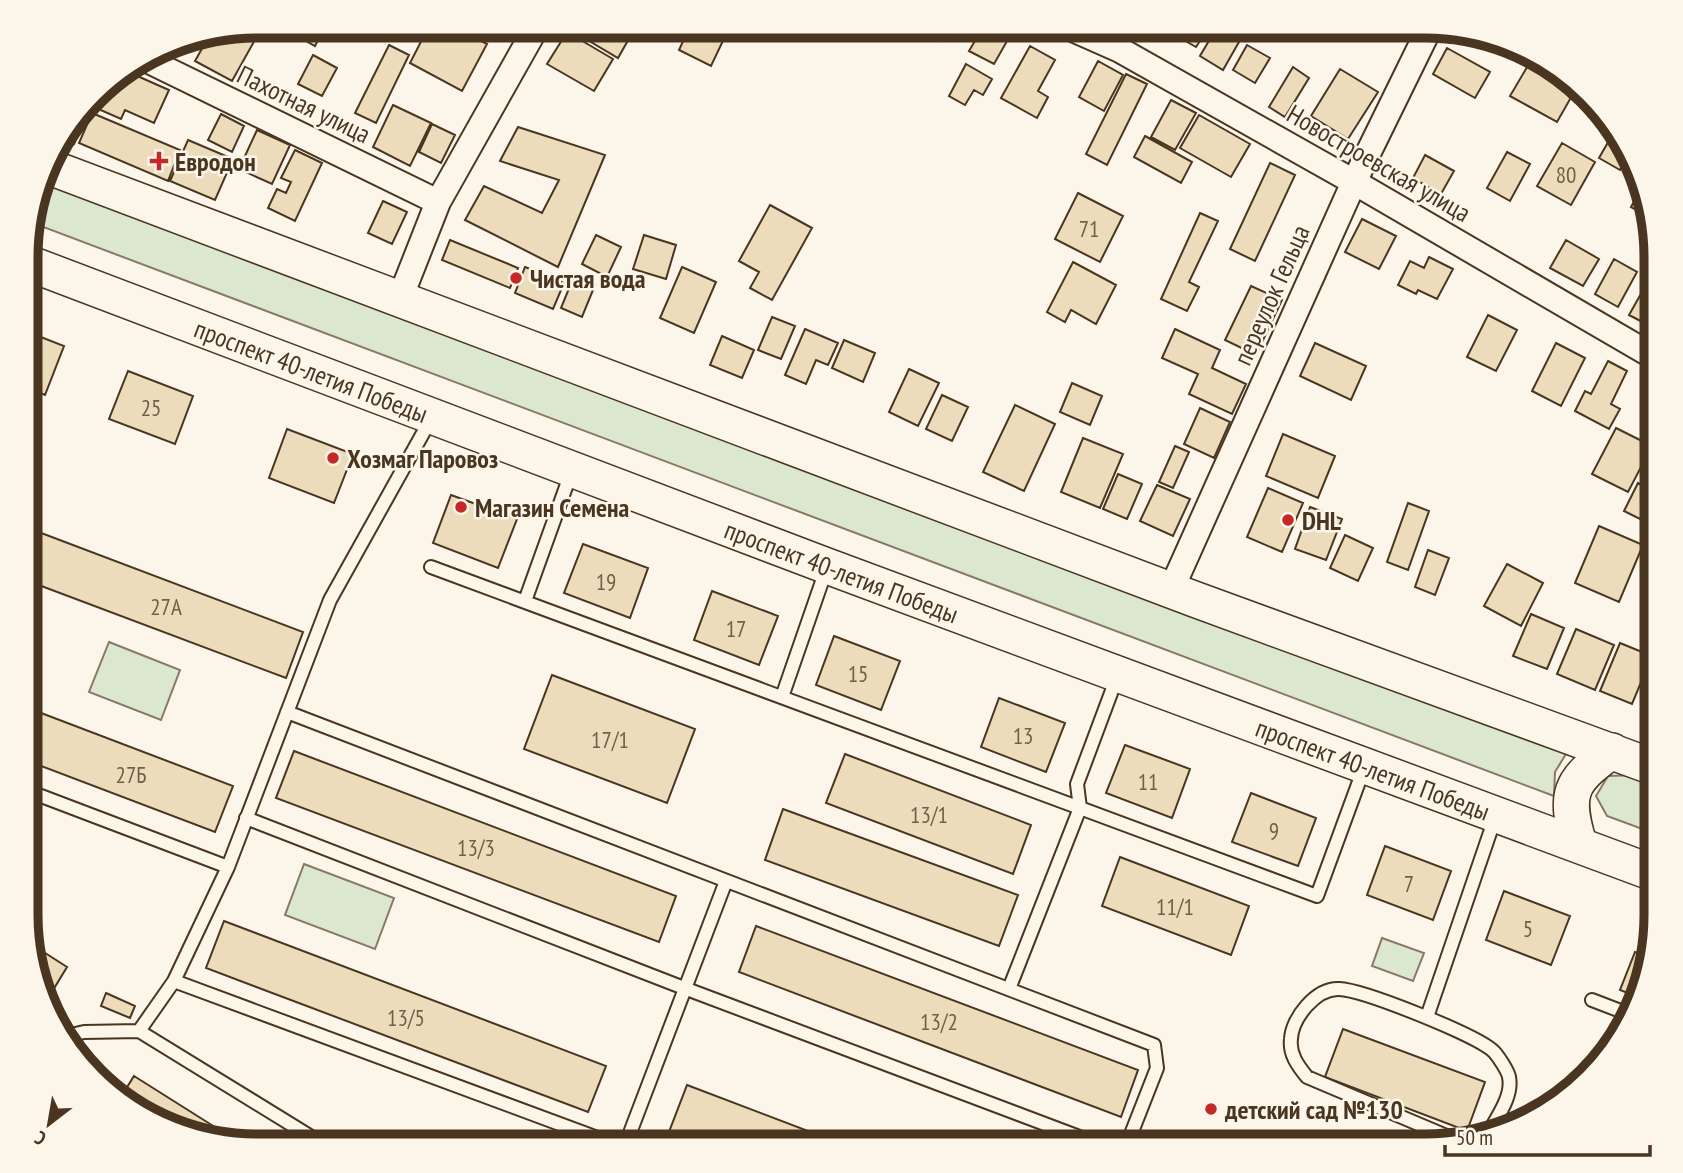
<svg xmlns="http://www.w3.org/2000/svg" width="1683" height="1173" font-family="'PT Sans Narrow',sans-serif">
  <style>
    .green { fill: #dce7d0; stroke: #887966; stroke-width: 2 }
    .building { fill: #ecdcbc; stroke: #4a3520; stroke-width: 2 }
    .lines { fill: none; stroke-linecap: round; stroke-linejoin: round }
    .lane-casing { stroke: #4a3520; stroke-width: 16 }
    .street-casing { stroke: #4a3520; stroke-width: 28 }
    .secondary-casing { stroke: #4a3520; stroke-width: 38 }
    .lane { stroke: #fbf6e9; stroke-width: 12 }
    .street { stroke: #fbf6e9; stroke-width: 24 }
    .secondary { stroke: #fbf6e9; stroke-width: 35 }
    .poi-dot { fill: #c62828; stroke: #fbf6e9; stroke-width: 2.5 }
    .labels { text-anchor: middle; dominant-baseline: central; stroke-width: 5; stroke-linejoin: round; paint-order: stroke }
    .number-label { font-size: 23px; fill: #725f47 }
    .street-label { font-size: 26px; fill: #4a3520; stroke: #fbf6e9 }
    .poi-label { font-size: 26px; font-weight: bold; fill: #4a3520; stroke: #fbf6e9; text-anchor: start }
    .rim { fill: none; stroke: #4a3520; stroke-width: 9 }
  </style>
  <rect width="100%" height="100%" fill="#fbf6e9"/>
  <path class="green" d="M45 174 1569 749 1555 772 1554 796 30 222Z
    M109 642 180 670 161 720 89 692Z
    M1636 775 1656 783V834L1607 816 1596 796 1608 776Z
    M304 864 394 898 375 949 285 915Z
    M1382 938 1424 953 1413 981 1372 966Z"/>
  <path class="building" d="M280 26H325L315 46Z
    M429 26H453L487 44 462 91 410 63Z
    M571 26H616L631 35 618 58 569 29Z
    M690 26H730L711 66 679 50Z
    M913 27H946L938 41Z
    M983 27H1015L994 64 969 51Z
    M1189 27H1209L1196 47 1182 39Z
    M1217 27H1228L1243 35 1223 70 1200 56Z
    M250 28 247 34 256 38 232 81 195 61 209 36Z
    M567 32 613 59 594 91 547 64Z
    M205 37 199 48 186 41Z
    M389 45 409 55 376 123 355 113Z
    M1247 45 1270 58 1255 83 1233 70Z
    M1030 46 1055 60 1038 91 1048 97 1037 118 1001 98Z
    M1447 48 1490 72 1475 98 1433 74Z
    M313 55 337 68 322 96 298 84Z
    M1533 57 1569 78 1577 87 1557 122 1510 96Z
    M1098 61 1123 75 1104 111 1079 97Z
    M966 64 992 79 983 95 974 90 965 105 949 96Z
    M1293 67 1309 78 1285 117 1269 107Z
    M1340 69 1378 92 1348 139 1311 116Z
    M126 71 169 90 154 123 125 110 121 119 96 108 108 82Z
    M1126 74 1147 84 1107 165 1086 154Z
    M1171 100 1196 113 1175 150 1151 137Z
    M92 101 74 144 62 140Z
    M393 105 431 123 410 166 373 147Z
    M92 113 180 150 168 181 79 143Z
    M221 114 244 126 232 152 208 140Z
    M1199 115 1250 144 1231 177 1180 148Z
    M432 124 455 135 441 163 419 152Z
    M518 127 605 155 558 267 465 220 484 186 542 213 559 180 500 161Z
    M257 130 290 145 272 184 239 169Z
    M1614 132 1631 152 1620 170 1599 158Z
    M1145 136 1192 162 1181 183 1134 157Z
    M188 140 233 159 215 200 170 181Z
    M1562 143 1595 162 1571 205 1537 186Z
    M295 150 322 163 295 221 268 208 277 189 286 193 291 182 281 178Z
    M1507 152 1530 164 1510 201 1487 188Z
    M1425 155 1454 171 1441 194 1413 178Z
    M1270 163 1295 175 1255 261 1230 249Z
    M1641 188 1649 217 1631 207Z
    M1078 193 1123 216 1100 262 1055 239Z
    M383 201 407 212 392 244 368 233Z
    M770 205 812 228 772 300 750 288 759 272 739 261Z
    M1200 213 1218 221 1189 282 1199 287 1187 311 1161 299Z
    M1362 219 1396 236 1379 269 1345 252Z
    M596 235 621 247 607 277 582 264Z
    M644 235 676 245 666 279 633 269Z
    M450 240 518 268 510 288 442 260Z
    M1566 240 1599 259 1583 286 1550 268Z
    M1429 257 1453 269 1437 299 1418 290 1416 294 1398 285 1410 261 1424 268Z
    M1614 259 1637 272 1618 307 1595 294Z
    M1073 262 1116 285 1096 324 1071 310 1065 322 1047 312Z
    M525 267 564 283 553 309 515 293Z
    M682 267 716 282 694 333 660 318Z
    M574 276 595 285 582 317 561 308Z
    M1651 276 1656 279V329L1629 315Z
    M1251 286 1282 300 1256 355 1225 340Z
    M1488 315 1517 330 1496 371 1467 357Z
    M772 317 795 326 781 359 758 350Z
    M805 329 838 343 828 365 816 360 806 384 785 375Z
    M1175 329 1220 350 1212 368 1246 384 1232 414 1189 394 1198 374 1162 358Z
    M28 332 64 346 45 395 28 388Z
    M722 336 754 350 742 378 710 365Z
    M844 340 875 353 863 382 832 368Z
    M1315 343 1366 366 1351 400 1300 376Z
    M1556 343 1585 358 1561 406 1532 391Z
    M1608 361 1627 371 1611 404 1620 409 1609 429 1575 411 1585 391 1591 394Z
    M909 369 939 383 918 426 889 412Z
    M128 371 193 396 175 444 109 419Z
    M1072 383 1102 396 1090 425 1060 412Z
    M942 395 968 407 952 441 926 429Z
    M1015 405 1055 424 1024 491 983 472Z
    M1200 408 1230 422 1214 458 1184 444Z
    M1616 428 1652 446 1628 492 1592 474Z
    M287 429 353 454 334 503 269 478Z
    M1283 434 1335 456 1318 498 1266 476Z
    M1083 438 1123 454 1100 508 1061 492Z
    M1175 446 1189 452 1173 488 1159 482Z
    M1656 465V527L1624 511 1638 483 1643 486Z
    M1118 474 1142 484 1127 519 1103 509Z
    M1157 485 1190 499 1173 536 1140 521Z
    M1268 488 1303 503 1282 552 1247 537Z
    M451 495 517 519 498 568 433 543Z
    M1408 503 1429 511 1408 570 1387 562Z
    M1310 507 1342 519 1326 560 1295 549Z
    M1599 526 1643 545 1619 602 1575 583Z
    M28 528 303 632 286 678 28 581Z
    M1345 535 1373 548 1358 581 1330 568Z
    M583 544 648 568 630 618 564 593Z
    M1428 550 1449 558 1435 595 1415 587Z
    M1507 564 1543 583 1521 626 1484 606Z
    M712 591 778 616 759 665 694 640Z
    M1531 614 1564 628 1547 669 1513 656Z
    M1576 629 1614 645 1595 690 1557 674Z
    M834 636 900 661 881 710 816 685Z
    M1620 643 1652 656 1632 704 1600 691Z
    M552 675 695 729 667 803 524 749Z
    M999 698 1065 723 1046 772 981 747Z
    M28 708 233 786 215 832 28 761Z
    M1125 745 1190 769 1172 818 1106 793Z
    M294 751 676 896 659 942 276 798Z
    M845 754 1031 825 1013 874 826 803Z
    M1251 793 1316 818 1298 866 1232 842Z
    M783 809 1018 895 999 946 765 860Z
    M1385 846 1451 871 1433 920 1367 895Z
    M1120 857 1249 906 1231 955 1102 906Z
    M1504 891 1570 916 1551 965 1486 940Z
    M224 921 606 1066 588 1112 206 968Z
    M756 926 1138 1070 1121 1117 739 972Z
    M28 942 67 967 50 995 44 991Z
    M1635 952 1651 958 1640 998 1620 990Z
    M106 993 135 1006 130 1018 101 1006Z
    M1343 1029 1485 1082 1467 1131 1325 1077Z
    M134 1076 245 1146 183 1134 119 1100Z
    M687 1085 850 1147 709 1146 669 1132Z"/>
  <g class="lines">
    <g class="lane-casing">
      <path id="lane" d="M431 567 1317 896 1364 768
        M525 601 571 473
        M782 697 827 567
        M287 712 1154 1045 1157 1068 1126 1147
        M28 791 228 867
        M246 818 684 988 1106 1147
        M174 981 619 1146
        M1009 989 1080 808 1077 784 1117 677
        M1592 1000 1631 1015
        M1427 1017 1495 818
        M63 1037 84 1032 139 1031
        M1456 1140 1307 1077C1298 1066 1289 1054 1291 1039 1292 1018 1316 988 1339 989 1364 990 1473 1034 1492 1050 1497 1054 1508 1071 1509 1077 1513 1096 1497 1117 1489 1132
        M326 1146 139 1031 174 981 228 867 330 600 432 417
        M625 1146 726 881"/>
    </g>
    <g class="street-casing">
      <path id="street" d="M1068 27 1120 50 1354 182 1656 358
        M145 59 438 202
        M399 301 438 202 537 26
        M1171 590 1354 182 1430 27"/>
    </g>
    <g class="secondary-casing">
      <g id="secondary">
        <path d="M47 166 1194 599 1656 768"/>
        <path id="s1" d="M28 263 827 566 1656 874"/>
        <path d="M1579 844C1564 794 1569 781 1612 751"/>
      </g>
    </g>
    <use href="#lane" class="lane"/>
    <use href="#street" class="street"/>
    <use href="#secondary" class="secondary"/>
  </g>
  <g class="poi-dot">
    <path d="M155.5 150.5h7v7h7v7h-7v7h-7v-7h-7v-7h7z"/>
    <circle cx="516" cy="278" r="7"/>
    <circle cx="333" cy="458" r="7"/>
    <circle cx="461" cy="507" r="7"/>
    <circle cx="1288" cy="520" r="7"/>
    <circle cx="1211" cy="1109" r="7"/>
  </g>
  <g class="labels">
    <g class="number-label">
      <text x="1566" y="174">80</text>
      <text x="1089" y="228">71</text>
      <text x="151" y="407">25</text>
      <text x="606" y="581">19</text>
      <text x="166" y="606">27А</text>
      <text x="736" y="628">17</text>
      <text x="858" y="673">15</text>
      <text x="1023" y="735">13</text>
      <text x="610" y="739">17/1</text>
      <text x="131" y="774">27Б</text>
      <text x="1148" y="781">11</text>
      <text x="929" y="814">13/1</text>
      <text x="1274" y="830">9</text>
      <text x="476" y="847">13/3</text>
      <text x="1409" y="883">7</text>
      <text x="1175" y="906">11/1</text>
      <text x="1528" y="928">5</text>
      <text x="406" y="1017">13/5</text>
      <text x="939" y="1021">13/2</text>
    </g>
    <g class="street-label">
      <text transform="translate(304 104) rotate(26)">Пахотная улица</text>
      <text transform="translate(1379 163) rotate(30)">Новостроевская улица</text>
      <text transform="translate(1271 295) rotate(-66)">переулок Гельца</text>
      <text stroke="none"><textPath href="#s1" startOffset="303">проспект 40-летия Победы</textPath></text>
      <text stroke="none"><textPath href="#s1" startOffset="870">проспект 40-летия Победы</textPath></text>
      <text stroke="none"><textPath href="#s1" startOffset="1437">проспект 40-летия Победы</textPath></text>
    </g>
    <g class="poi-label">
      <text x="175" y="161">Евродон</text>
      <text x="530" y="278">Чистая вода</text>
      <text x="347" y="458">Хозмаг Паровоз</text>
      <text x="475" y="507">Магазин Семена</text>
      <text x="1302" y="520">DHL</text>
      <text x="1225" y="1109">детский сад №130</text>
    </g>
  </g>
  <path d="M0 0H1683V1173H0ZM257 38H1425A219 219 0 0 1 1644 257V915A219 219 0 0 1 1425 1134H257A219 219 0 0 1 38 915V257A219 219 0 0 1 257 38Z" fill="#fbf6e9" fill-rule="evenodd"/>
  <path class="rim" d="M257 38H1425A219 219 0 0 1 1644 257V915A219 219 0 0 1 1425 1134H257A219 219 0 0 1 38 915V257A219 219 0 0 1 257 38Z"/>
  <g transform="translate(49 1124) rotate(211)" stroke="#fbf6e9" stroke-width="5" paint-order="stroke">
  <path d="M0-5L12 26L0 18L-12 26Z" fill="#4a3520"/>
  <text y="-10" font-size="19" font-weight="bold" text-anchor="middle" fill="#4a3520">С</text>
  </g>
  <path d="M1445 1145v10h205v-10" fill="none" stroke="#4a3520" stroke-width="3.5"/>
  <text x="1456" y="1145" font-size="21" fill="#4a3520" stroke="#fbf6e9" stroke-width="5" paint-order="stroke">50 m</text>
</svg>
